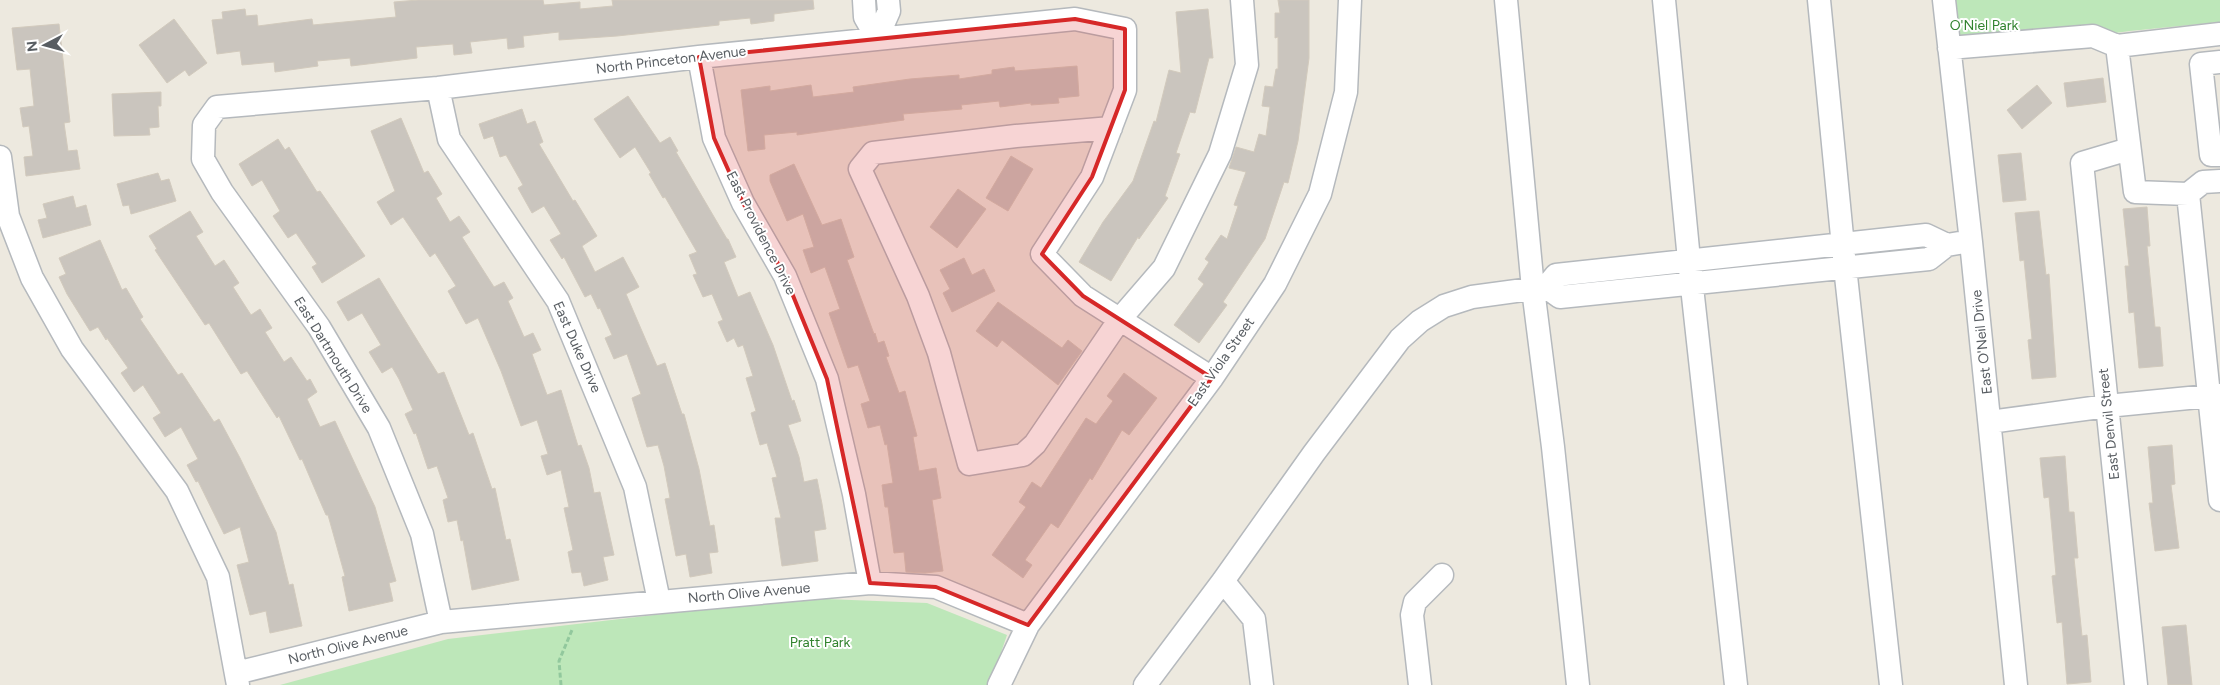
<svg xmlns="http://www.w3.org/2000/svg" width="2220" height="685" font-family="Figtree,sans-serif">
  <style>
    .green { fill: #bde7b9 }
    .building { fill: #cac5be; stroke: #d2cabd }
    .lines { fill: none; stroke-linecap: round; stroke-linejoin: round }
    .minor-casing { stroke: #b5b9bd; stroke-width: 25 }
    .path { stroke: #92c89d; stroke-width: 3; stroke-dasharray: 5 2.5; stroke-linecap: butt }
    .minor { stroke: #fff; stroke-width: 22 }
    .marked { fill: #d62828; fill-opacity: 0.2; stroke: #d62828; stroke-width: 4; stroke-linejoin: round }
    .labels { text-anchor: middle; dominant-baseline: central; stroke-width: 4; stroke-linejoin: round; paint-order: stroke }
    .park-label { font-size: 14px; fill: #31832e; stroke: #fff }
    .street-label { font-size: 14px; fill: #585d62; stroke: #fff }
  </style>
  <rect width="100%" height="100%" fill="#ede9df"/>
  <path class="green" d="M1956 0H2220V22L2130 31 1961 54Z
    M801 598 927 603 1007 635 990 685H280L448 639Z"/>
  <path class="building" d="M418 0H543L544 5 580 2V9L613 6 612 0H813L814 9 774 14V21L751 24 750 18 719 21V25L617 36 559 40V32L523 36 524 47 508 49 507 38 470 42 472 53 454 55 453 44 416 47 417 58 351 66 350 58 317 61 318 66 275 72 274 62 242 65 240 51 217 54 212 20 223 19 222 12 245 9 246 16 257 15 258 26 312 19 313 25 396 17 394 2Z
    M1278 0H1309V58L1298 141 1288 183 1284 182 1265 239 1223 302 1227 305 1199 343 1174 325 1204 284 1198 279 1209 262 1205 259 1221 235 1227 239 1238 206 1234 205 1246 172 1229 168 1236 147 1254 152 1259 134 1266 136 1270 107 1262 106 1265 86 1273 87 1276 69H1278V37L1275 38V13H1280Z
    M1208 9 1213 58H1209L1195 113 1190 112 1176 153 1180 154 1165 196 1168 198 1139 239 1138 237 1111 281 1079 262 1103 222 1133 181 1154 121 1156 122 1169 70 1181 73 1176 12Z
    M174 19 207 63 189 76 185 70 167 83 139 45Z
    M59 24 70 122 64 123 68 151 77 150 80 169 26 176 24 157 33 156 29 126 23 127 20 108 34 106 30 69 17 70 12 28Z
    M1077 66 1079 96 1058 98 1059 103 1031 105V103L1000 107 999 101 961 105 962 109 903 114 904 120 797 135V132L764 135 765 149 748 151 741 90 770 86V91L811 85 813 97 854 92 853 87 910 79 959 75V79L992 74V70L1014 67 1015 71Z
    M2103 78 2106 102 2067 107 2064 83Z
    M2037 85 2052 103 2022 129 2007 110Z
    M161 92V106H158L159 127 149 128 150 135 114 136 112 94Z
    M628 96 660 143 670 137 678 151 676 152 727 239H728L736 257 724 262 738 297 750 292 773 345 792 401 794 400 801 421 788 425 799 457 804 482 817 479 822 504 826 529 814 531 818 561 782 566 775 518H781L772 478 777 477 767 443 760 445 751 413 756 411 746 378 753 376 743 345 738 347 734 338 727 342 718 322 723 320 712 294 703 297 693 275 697 274 689 255 697 252 665 197 663 198 649 174 651 173 635 147 620 158 594 119Z
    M522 109 527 124 535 121 543 142 539 144 573 201 575 200 597 236 582 246 595 272 623 257 639 287 626 294 657 366 665 363 682 414H684L699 469 710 526 714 525 718 552 709 553 712 573 690 577 686 554 676 556 665 499 670 498 664 466 658 445 647 447 632 398 641 394 627 354 614 359 605 338 612 335 600 308 598 309 591 294 585 297 564 257 562 259 550 240 561 234 544 206 532 213 518 188 523 185 506 155 500 157 493 136 484 139 479 124Z
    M401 118 424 173 428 171 442 194 436 198 450 222 459 216 470 232 462 237 494 287 504 282 513 298 508 301 524 337 533 333 541 350 532 354 547 395 561 390 578 446 581 445 589 468 594 493 600 492 614 555 603 557 608 580 584 586 581 572 572 573 568 552 573 550 564 508 569 507 561 470 547 475 541 456 548 454 537 420 521 426 501 371 478 318 466 324 448 291 456 286 435 253 430 257 403 217 391 225 377 202 395 191 371 131Z
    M278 139 285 150 289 147 317 192 320 191 365 256 322 283 312 267 317 264 296 233 288 238 273 216 280 211 262 180 252 186 239 164Z
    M2021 153 2026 200 2003 202 1998 155Z
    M1011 156 1033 169 1008 211 986 198Z
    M794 164 822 225 841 219 854 257 847 260 874 334 875 333 878 343 884 341 889 356 886 357 899 393 905 391 917 436 913 437 919 471 936 468 941 498 932 500 943 571 925 573 906 572 904 552 894 553 888 507H885L882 485 893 483 887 444 885 445 880 425 868 428 861 404 870 401 858 365 848 368 829 313 840 309 825 267 811 273 803 250 814 247 803 214 787 221 770 181V175Z
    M158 173 161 181 169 179 176 201 131 214 129 205 123 206 117 184Z
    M958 189 986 209 957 248 930 227Z
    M73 196 76 208 86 205 91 225 43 238 38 220 47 218 43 204Z
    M2147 207 2150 246H2147L2155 327H2160L2163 366 2139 368 2134 312 2129 313 2125 266H2129L2123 209Z
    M190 211 203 232 196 236 215 266 224 260 239 283 233 287 251 315 260 309 272 328 265 332 284 362 291 357 307 381 310 379 317 392 307 399 320 427 335 421 375 507 396 581 389 583 393 601 349 611 342 577 345 576 328 515H326L302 459 300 460 279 416 277 418 247 371 241 374 209 323 205 325 155 250 157 249 149 236Z
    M2039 211 2046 275 2049 274 2056 377 2032 379 2028 340 2032 339 2024 260 2020 261 2015 213Z
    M100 240 122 290 126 288 143 317 140 319 178 375 182 373 214 422 219 419 240 458 276 532 289 585 293 584 302 626 270 633 266 611 250 615 237 565 249 562 240 527 224 534 198 481 196 482 187 465 198 459 181 427 165 437 153 418 161 413 143 385 134 392 121 373 128 368 107 338 106 340 98 327 90 331 67 294 59 277 66 274 59 258Z
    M964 258 972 275 984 269 995 291 952 312 943 293 950 289 940 270Z
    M379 278 438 374 444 372 469 435 473 433 492 489 495 488 506 540 510 539 519 580 472 590 463 540 461 541 457 520 448 522 443 500 448 498 437 466 428 469 416 433 414 434 405 414 413 410 399 379 392 367 382 373 369 352 381 345 362 313 348 321 337 302Z
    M998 302 1062 348 1068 340 1082 351 1058 385 1002 340 997 347 976 331Z
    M1124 373 1157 398 1129 435 1122 430 1092 480 1090 478 1058 528 1051 523 1025 560 1032 565 1023 578 992 555 1026 507 1019 502 1032 482 1041 488 1086 418 1096 424 1113 401 1107 396Z
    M2172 445 2175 484 2171 485 2179 548 2155 551 2149 503H2153L2148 447Z
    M2065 456 2069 512H2074L2078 558H2074L2082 636 2087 635 2091 682 2067 684 2062 622 2057 623 2052 576 2056 575 2049 497 2044 498 2040 458Z
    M2186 625 2192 685H2168L2162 627Z"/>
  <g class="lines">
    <g class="minor-casing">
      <path id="minor" d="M864 0 865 17 877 38 889 11 888 0
        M1506 0 1533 289 1553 447 1578 685
        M1664 0 1689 260 1736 685
        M1819 0 1845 267 1891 685
        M1944 0 1971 242 2016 685
        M2117 46 2135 192 2188 194
        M1949 48 2093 36 2117 46 2220 34
        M699 57 714 138 743 203 785 276 827 379 854 494 870 583
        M2220 62 2201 64 2211 155H2220
        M438 88 449 139 558 301 635 487 659 601
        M1111 128 1016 136 873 153 860 169 918 296 939 353 969 464 1023 455 1035 444 1120 319 1164 268 1220 154 1247 65 1242 0
        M2129 149 2082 163 2136 685
        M0 157 8 216 32 278 72 349 177 491 218 577 238 685
        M2220 181 2203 182 2188 194 2220 500
        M1546 287 1556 275 1926 235 1947 245 1959 243
        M1990 422 2107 406 2220 395
        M1223 581 1254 619 1262 685
        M441 622 422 534 379 428 319 327 222 192 203 159 204 125 217 107 438 88 699 57 1075 19 1125 29V90L1092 177 1042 254 1083 296 1212 378
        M236 673 441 622 870 583 936 587 1028 625
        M999 685 1028 625 1212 378 1275 284 1320 194 1346 92 1350 0
        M1145 685 1223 581 1314 453 1400 339 1420 321 1444 306 1472 297 1546 287 1560 297 1929 259 1947 245
        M1420 685 1412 615 1415 602 1442 575"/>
    </g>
    <path class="path" d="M561 685 559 661 572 630"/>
    <use href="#minor" class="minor"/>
  </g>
  <path class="marked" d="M1075 19 1125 29V90L1092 177 1042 254 1083 296 1212 378 1028 625 936 587 870 583 827 379 785 276 743 203 714 138 699 57Z"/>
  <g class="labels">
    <g class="park-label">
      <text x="1984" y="25">O'Niel Park</text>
      <text x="820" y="642">Pratt Park</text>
    </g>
    <g class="street-label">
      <text transform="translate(671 60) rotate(-7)">North Princeton Avenue</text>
      <text transform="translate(761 233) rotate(63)">East Providence Drive</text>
      <text transform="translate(1982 342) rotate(-96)">East O'Neil Drive</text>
      <text transform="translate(577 347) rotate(66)">East Duke Drive</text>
      <text transform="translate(333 355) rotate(58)">East Dartmouth Drive</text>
      <text transform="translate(1221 362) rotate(-55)">East Viola Street</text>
      <text transform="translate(2109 424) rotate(-96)">East Denvil Street</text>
      <text transform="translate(749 593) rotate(-5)">North Olive Avenue</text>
      <text transform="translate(348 645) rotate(-14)">North Olive Avenue</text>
    </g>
  </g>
  <g transform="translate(45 45) rotate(264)" stroke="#ffffff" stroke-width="4" paint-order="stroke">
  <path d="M0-4L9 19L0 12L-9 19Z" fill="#585d62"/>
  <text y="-8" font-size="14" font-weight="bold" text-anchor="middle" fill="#585d62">N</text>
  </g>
</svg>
